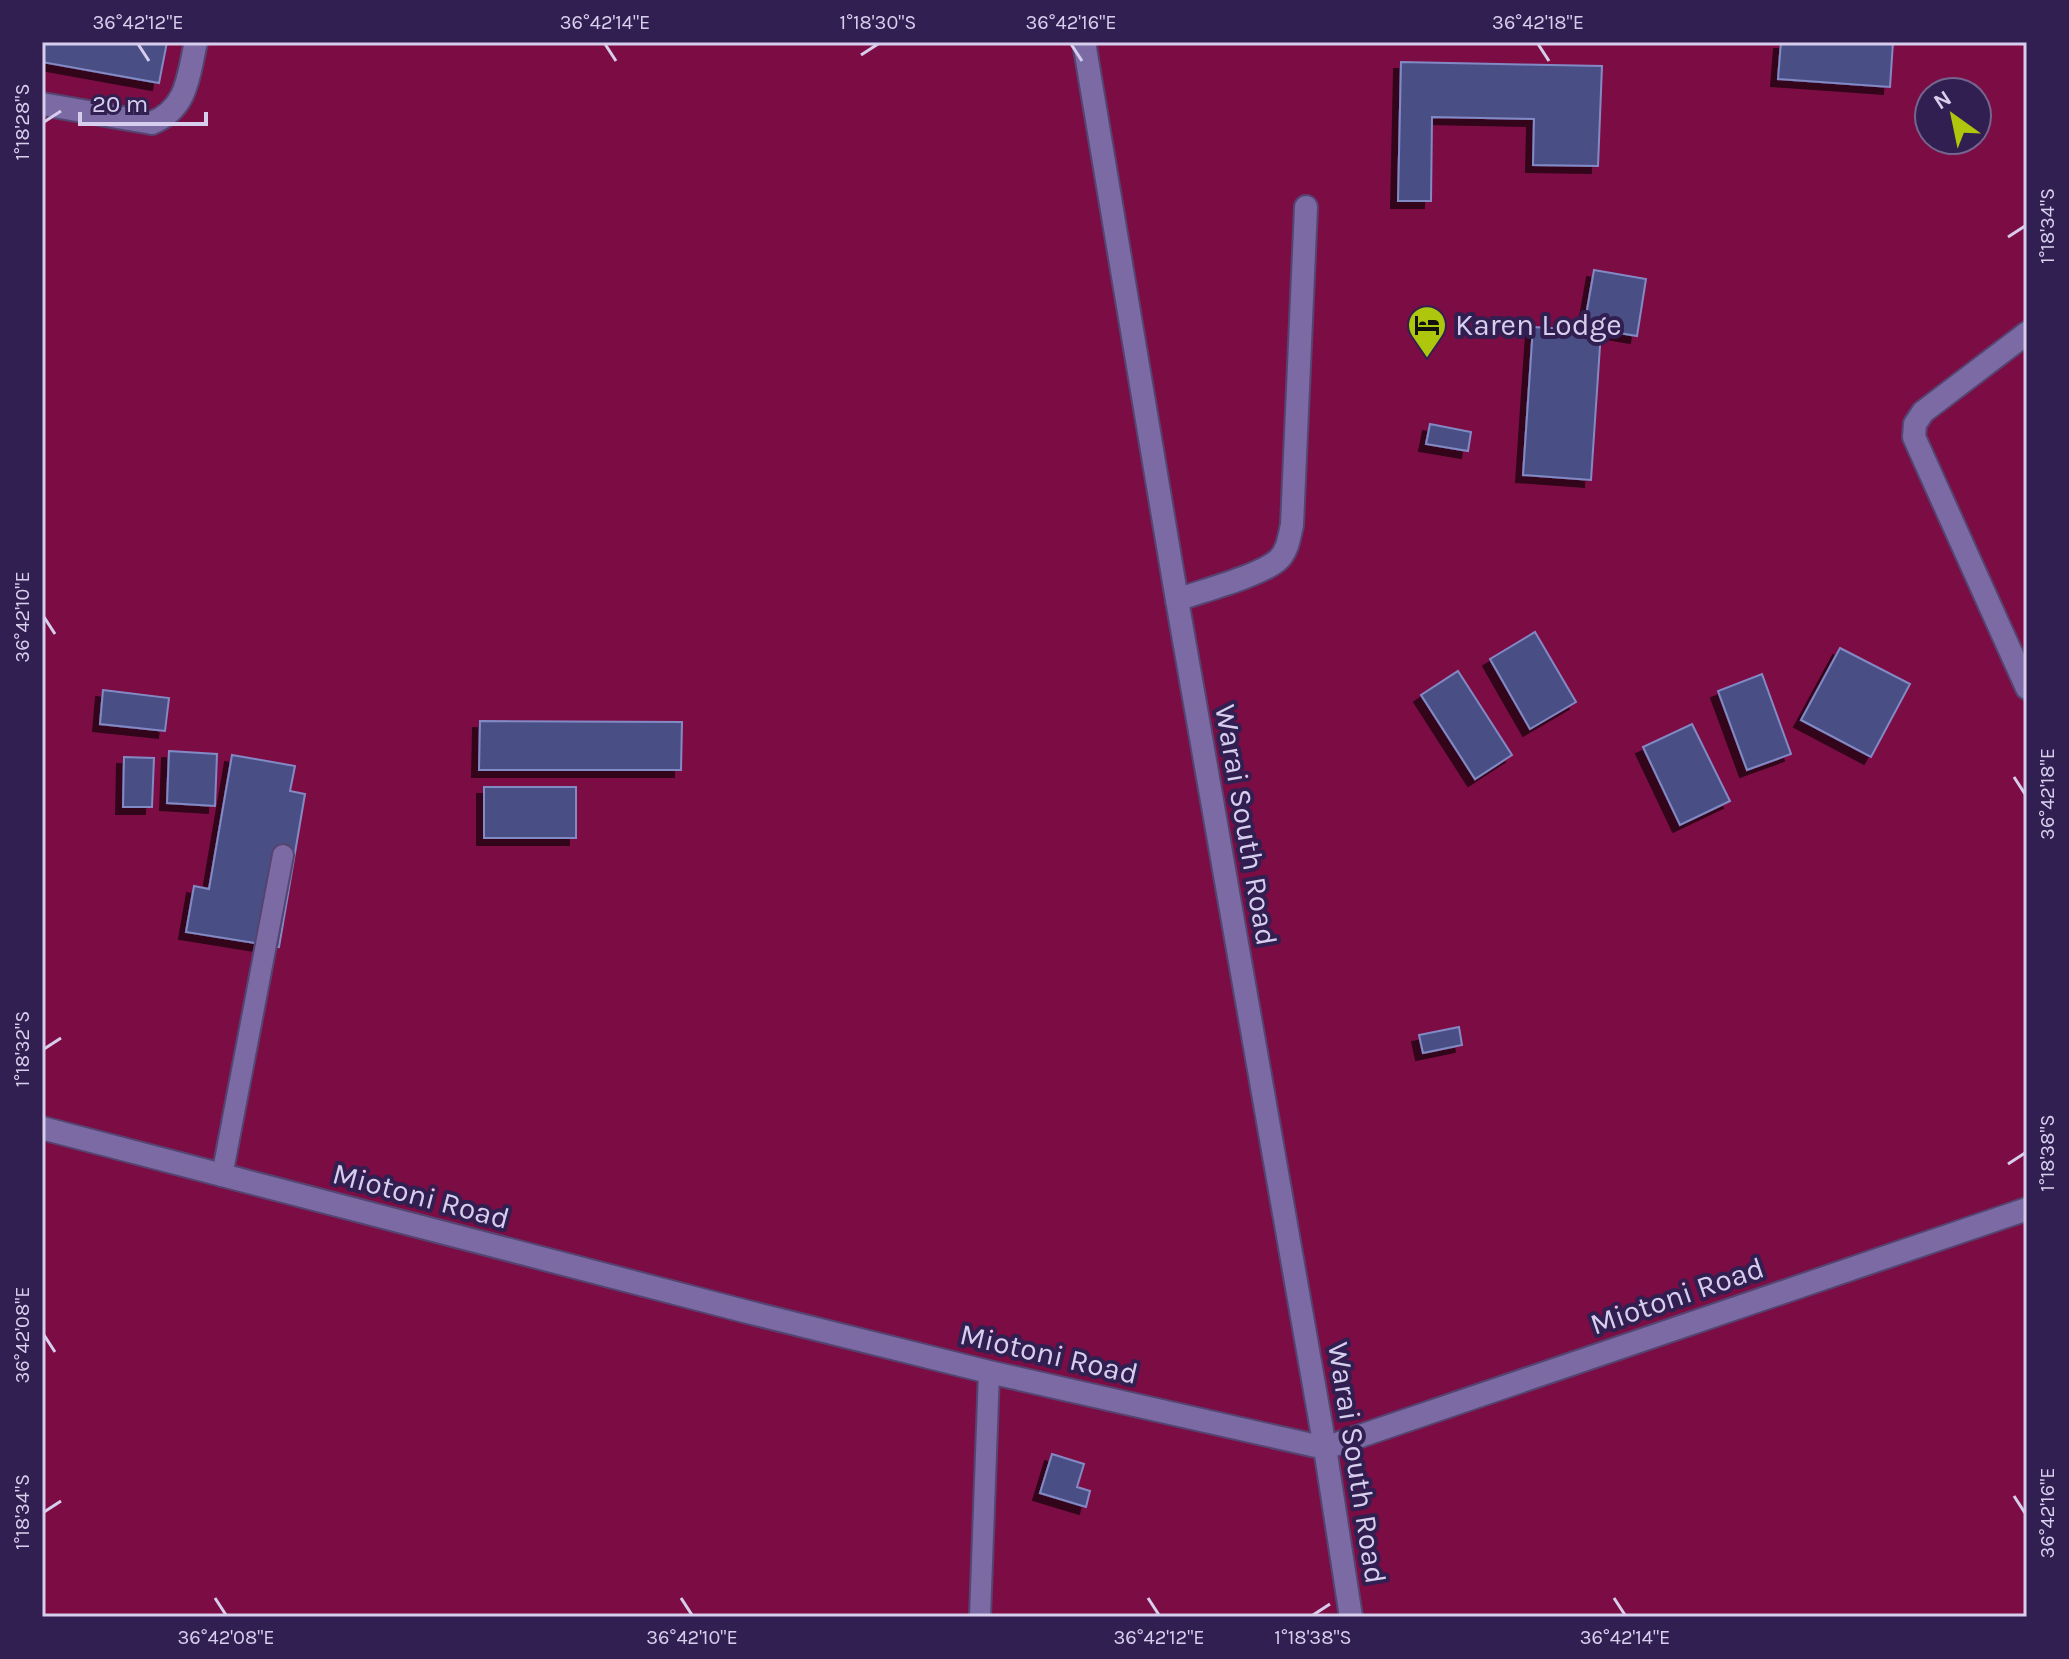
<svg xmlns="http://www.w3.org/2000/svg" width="2069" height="1659" font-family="Karla,sans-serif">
	<defs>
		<filter id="shadow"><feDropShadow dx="-7" dy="7" stdDeviation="0" flood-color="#0009"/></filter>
	</defs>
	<rect width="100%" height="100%" fill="#3c295c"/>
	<!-- green -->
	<path fill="#7c0d44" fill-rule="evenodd" d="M42,42H2027V1617H42ZM1929,92H1977V140H1929Z"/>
	<!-- building -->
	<g fill="#4a4f85" stroke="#828ac5" stroke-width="2" filter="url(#shadow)">
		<path d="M42,42H167L159,83L42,62Z"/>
		<path d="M1781,42H1893L1890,87L1778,79Z"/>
		<path d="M1401,62L1602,66L1598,166L1533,165L1534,119L1432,117L1431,201H1398Z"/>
		<path d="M1594,270L1646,279L1637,336L1584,327Z"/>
		<path d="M1533,327L1601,331L1591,480L1523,475Z"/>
		<path d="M1430,424L1471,432L1468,451L1426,444Z"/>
		<path d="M1535,632L1576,702L1530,729L1490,659Z"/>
		<path d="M1840,648L1910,684L1871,757L1801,720Z"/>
		<path d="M1458,671L1512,755L1475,779L1421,695Z"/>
		<path d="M1762,674L1791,754L1747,770L1718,691Z"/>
		<path d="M103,690L169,698L165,731L100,724Z"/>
		<path d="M480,721L682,722L681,770H479Z"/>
		<path d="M1692,724L1730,801L1680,825L1643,747Z"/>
		<path d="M169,751L217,754L215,806L167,803Z"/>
		<path d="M232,755L295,766L290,791L305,794L279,947L186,932L194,886L209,889Z"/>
		<path d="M124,757L154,758L152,807H123Z"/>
		<rect x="484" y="787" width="92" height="51"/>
		<path d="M1459,1027L1462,1045L1423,1053L1419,1035Z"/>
		<path d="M1052,1454L1084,1464L1077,1487L1090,1491L1086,1507L1040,1493Z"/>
	</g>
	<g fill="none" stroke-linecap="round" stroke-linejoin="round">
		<!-- service casing -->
		<g stroke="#554471" stroke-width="24">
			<g id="service">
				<path d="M222,1176L283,855"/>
				<path d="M980,1617L989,1372"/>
			</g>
		</g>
		<!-- minor casing -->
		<g stroke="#554471" stroke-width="26">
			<g id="minor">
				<path d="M1084,42L1177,600L1325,1448L1351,1617"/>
				<path d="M42,104L152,123C188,108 188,76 196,42"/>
				<path d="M2027,333L1923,412L1915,424L1914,437L2027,688"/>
				<path d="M1177,600C1201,591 1260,576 1278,560C1288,551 1289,537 1292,525L1306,207"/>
				<path d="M42,1128L744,1311L989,1372L1325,1448L2027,1209"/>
			</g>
		</g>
		<!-- service -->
		<use href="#service" stroke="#7c6aa4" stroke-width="20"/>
		<!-- minor -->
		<use href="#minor" stroke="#7c6aa4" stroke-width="22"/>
	</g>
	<!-- ticks -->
	<path fill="none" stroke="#d7ceee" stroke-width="3" d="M138,44L149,61M605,44L616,61M1071,44L1082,61M1538,44L1549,61M861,55L878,44M44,122L61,111M2008,237L2025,226M44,617L55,634M2014,777L2025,794M44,1049L61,1038M2008,1164L2025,1153M44,1335L55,1352M2014,1496L2025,1513M44,1512L61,1501M215,1598L226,1615M681,1598L692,1615M1148,1598L1159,1615M1614,1598L1625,1615M1313,1615L1330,1604"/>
	<!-- icons -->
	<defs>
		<g id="hotel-pin" transform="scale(2)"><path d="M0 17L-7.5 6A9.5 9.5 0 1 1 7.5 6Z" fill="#aec60c" stroke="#321f51"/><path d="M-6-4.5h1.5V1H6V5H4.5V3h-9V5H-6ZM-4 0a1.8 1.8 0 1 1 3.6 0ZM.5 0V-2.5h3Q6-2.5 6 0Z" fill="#111"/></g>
	</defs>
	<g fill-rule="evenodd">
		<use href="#hotel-pin" x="1427" y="325"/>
	</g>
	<g text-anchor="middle" stroke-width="8" stroke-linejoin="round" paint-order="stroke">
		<!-- poi labels -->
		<g font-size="30" fill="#d7ceee" stroke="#321f51" text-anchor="start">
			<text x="1455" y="335">Karen Lodge</text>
		</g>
		<!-- street labels -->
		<g font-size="30" fill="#d7ceee" stroke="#321f51">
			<text transform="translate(1246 825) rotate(80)" y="10">Warai South Road</text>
			<text transform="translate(421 1196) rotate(15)" y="10">Miotoni Road</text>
			<text transform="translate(1677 1296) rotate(-19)" y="10">Miotoni Road</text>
			<text transform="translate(1049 1354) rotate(13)" y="10">Miotoni Road</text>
			<text transform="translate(1357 1463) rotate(81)" y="10">Warai South Road</text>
		</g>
	</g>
	<!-- border -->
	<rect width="2069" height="1659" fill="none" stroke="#321f51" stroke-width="88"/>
	<!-- north arrow -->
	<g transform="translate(1953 116) rotate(327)"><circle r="38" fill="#321f51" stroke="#746590" stroke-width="2"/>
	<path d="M0-6L14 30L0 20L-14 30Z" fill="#aec60c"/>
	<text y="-12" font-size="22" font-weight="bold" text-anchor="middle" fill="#d7ceee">N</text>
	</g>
	<!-- scale -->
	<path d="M80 112v12h126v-12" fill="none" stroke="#d7ceee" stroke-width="4"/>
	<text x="92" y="112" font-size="24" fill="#d7ceee" stroke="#321f51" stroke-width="6" paint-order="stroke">20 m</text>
	<rect x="44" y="44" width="1981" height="1571" fill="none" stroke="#d7ceee" stroke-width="3"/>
	<g font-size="20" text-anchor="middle" fill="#d7ceee">
		<text x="138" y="29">36°42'12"E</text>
		<text x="605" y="29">36°42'14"E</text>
		<text x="878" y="29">1°18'30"S</text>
		<text x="1071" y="29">36°42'16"E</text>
		<text x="1538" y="29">36°42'18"E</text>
		<text transform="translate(22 122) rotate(-90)" y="7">1°18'28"S</text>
		<text transform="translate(2047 226) rotate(-90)" y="7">1°18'34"S</text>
		<text transform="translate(22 617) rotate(-90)" y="7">36°42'10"E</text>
		<text transform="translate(2047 794) rotate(-90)" y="7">36°42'18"E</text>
		<text transform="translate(22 1049) rotate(-90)" y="7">1°18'32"S</text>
		<text transform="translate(2047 1153) rotate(-90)" y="7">1°18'38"S</text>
		<text transform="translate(22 1335) rotate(-90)" y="7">36°42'08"E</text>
		<text transform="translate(22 1512) rotate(-90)" y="7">1°18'34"S</text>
		<text transform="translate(2047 1513) rotate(-90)" y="7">36°42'16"E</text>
		<text x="226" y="1644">36°42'08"E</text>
		<text x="692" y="1644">36°42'10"E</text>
		<text x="1159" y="1644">36°42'12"E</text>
		<text x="1313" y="1644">1°18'38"S</text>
		<text x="1625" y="1644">36°42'14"E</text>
	</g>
</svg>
